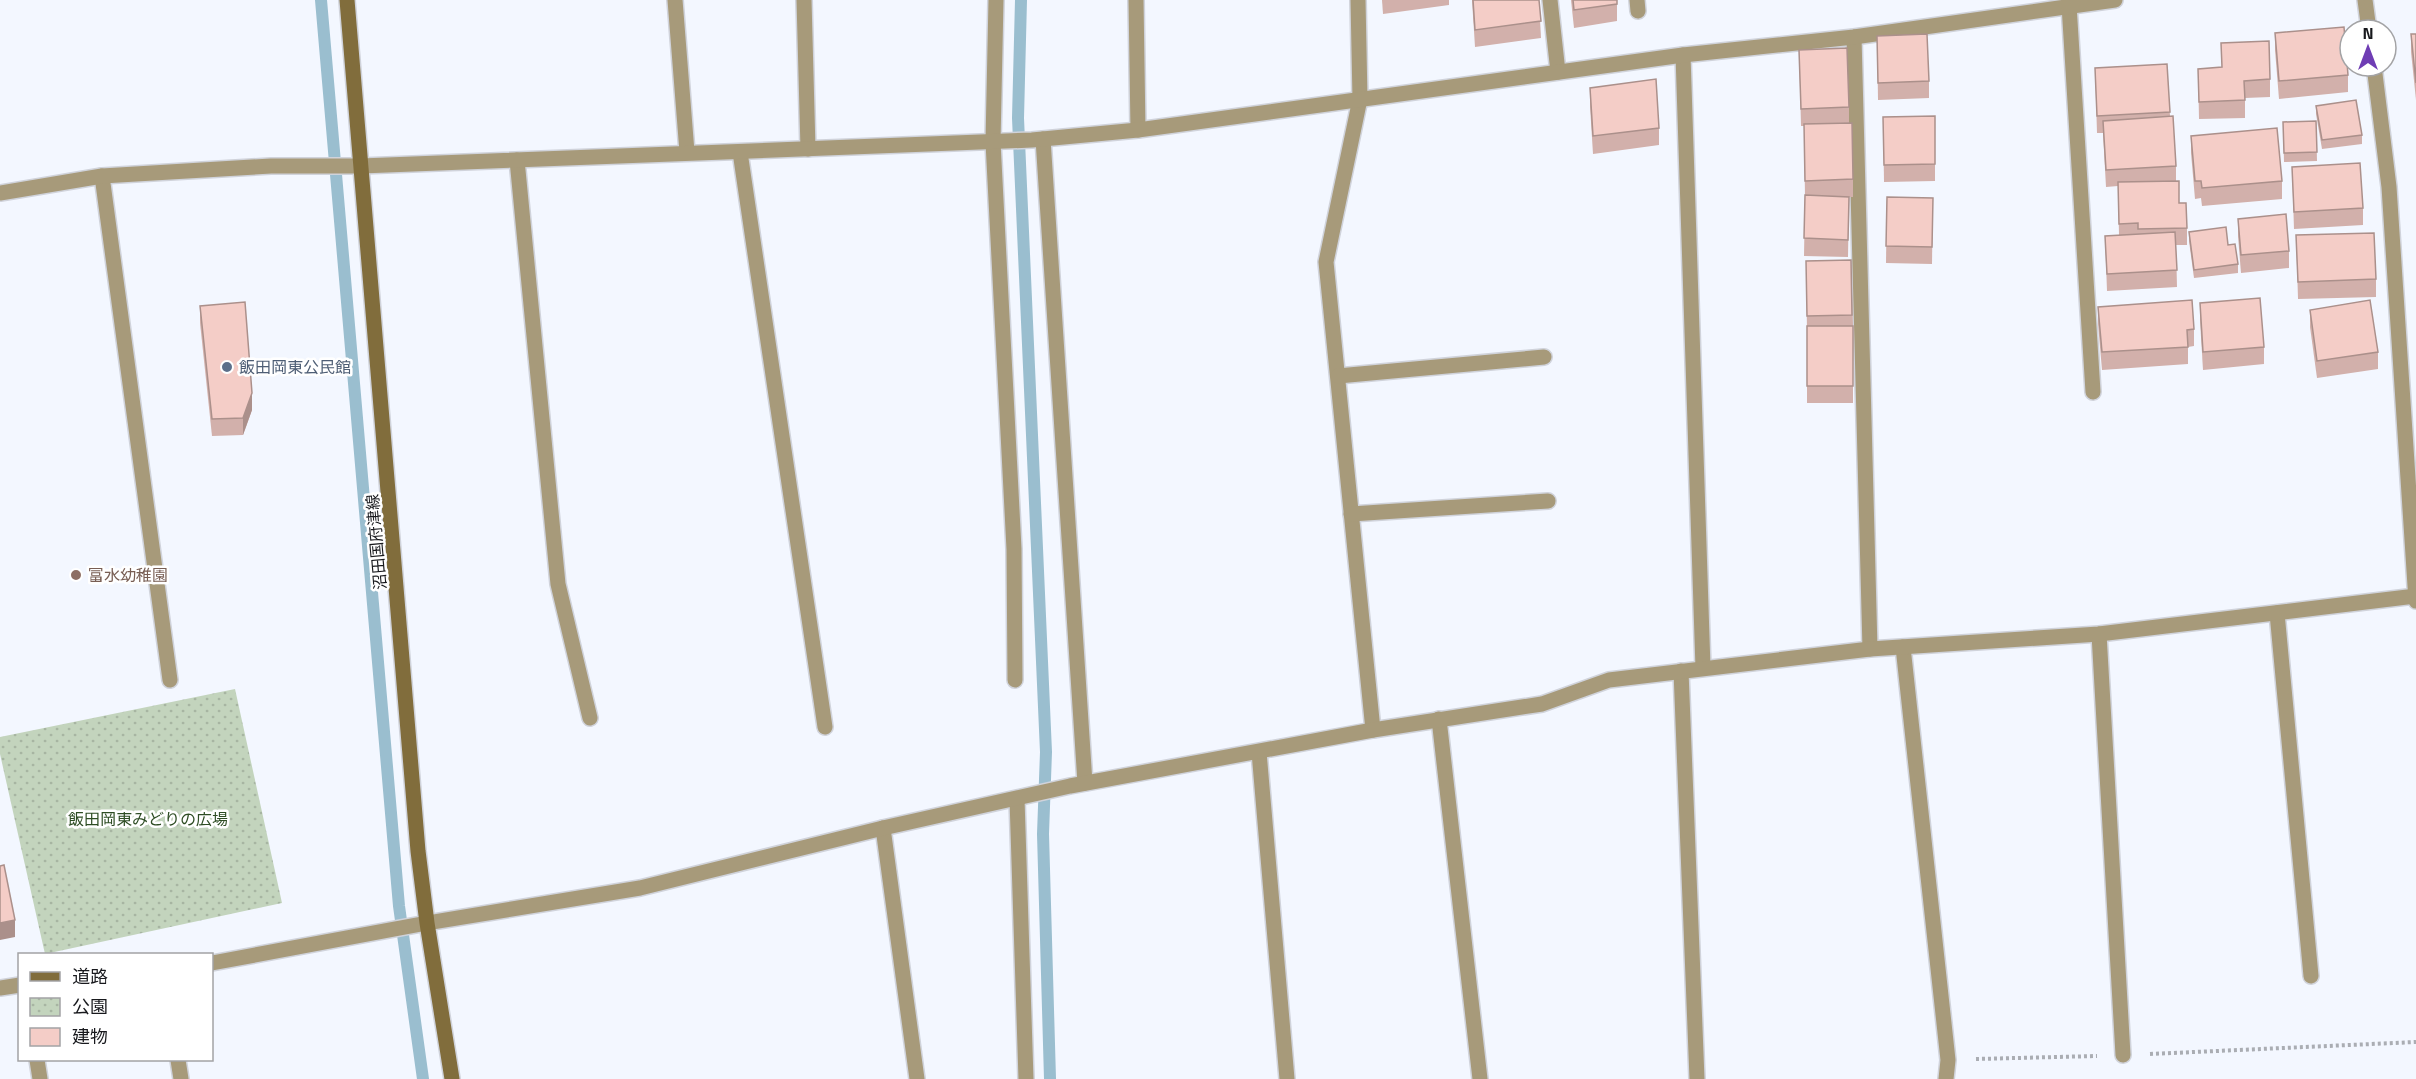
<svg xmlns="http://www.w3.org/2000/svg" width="2416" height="1079" font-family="'Titillium Web','Noto Sans JP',sans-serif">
	<defs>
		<pattern id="park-dots" width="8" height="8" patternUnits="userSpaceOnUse" patternTransform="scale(1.5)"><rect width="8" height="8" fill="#c3d4bd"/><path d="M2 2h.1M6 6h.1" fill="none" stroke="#a7b5a2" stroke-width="1.8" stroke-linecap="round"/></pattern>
	</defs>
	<rect width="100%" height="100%" fill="#f3f7ff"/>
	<!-- park -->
	<path fill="url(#park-dots)" d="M235,689L282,903L45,954L0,754V737Z"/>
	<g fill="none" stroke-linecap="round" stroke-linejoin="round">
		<!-- stream -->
		<g stroke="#9abecf" stroke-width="12">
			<path d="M321,0L399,906L423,1079"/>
			<path d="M1021,0L1018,118L1046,752L1043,834L1050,1079"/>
		</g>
		<!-- lane casing -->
		<g stroke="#d0d3db" stroke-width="18">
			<g id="lane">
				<path d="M675,0L687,152"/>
				<path d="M804,0L808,149"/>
				<path d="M996,0L993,142L1014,549L1015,680"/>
				<path d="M1136,0L1138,130"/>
				<path d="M1358,0L1360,99L1326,262L1373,730"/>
				<path d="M1550,0L1558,72"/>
				<path d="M740,152L825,727"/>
				<path d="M517,160L558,584L590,718"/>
				<path d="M102,176L170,680"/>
				<path d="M1903,647L1948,1060L1946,1079"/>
				<path d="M1017,799L1026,1079"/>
				<path d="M883,828L917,1079"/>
				<path d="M178,1060L181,1079"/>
			</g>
		</g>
		<!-- street casing -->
		<g stroke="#d0d3db" stroke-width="18">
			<g id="street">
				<path d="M1637,0L1638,11"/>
				<path d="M2365,0L2369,30"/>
				<path d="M2069,5L2093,392"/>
				<path d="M1854,37L1870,649"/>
				<path d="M1683,55L1703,668"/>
				<path d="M2374,66L2389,187L2416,601"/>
				<path d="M1043,139L1085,783"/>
				<path d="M0,193L102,176L271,166H361L1032,140L1138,130L1683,55L1854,37L2115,0"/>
				<path d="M1338,376L1544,357"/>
				<path d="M1351,514L1548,501"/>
				<path d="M2277,613L2311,976"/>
				<path d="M2099,634L2123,1055"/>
				<path d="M1681,671L1697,1079"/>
				<path d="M1439,719L1480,1079"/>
				<path d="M1259,752L1287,1079"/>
				<path d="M212,963L427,923L640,888L883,828L1070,786L1373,730L1542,704L1609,680L1870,649L2099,634L2416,596"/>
				<path d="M0,988L20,985"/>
				<path d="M37,1060L40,1079"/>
			</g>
		</g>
		<!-- secondary casing -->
		<g stroke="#d0d3db" stroke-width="18">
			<path id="secondary" d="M347,0L418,851L427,923L452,1079"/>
		</g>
		<!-- path -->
		<g stroke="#aaadb3" stroke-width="4" stroke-dasharray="3 3" stroke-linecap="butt">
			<path d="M2150,1054L2416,1042"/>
			<path d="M1976,1059L2097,1056"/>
		</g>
		<!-- lane -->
		<use href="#lane" stroke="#a79a7a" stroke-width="15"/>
		<!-- street -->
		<use href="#street" stroke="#a79a7a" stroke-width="15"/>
		<!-- secondary -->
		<use href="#secondary" stroke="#816d3c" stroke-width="15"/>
	</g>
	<!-- wall -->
	<g fill="#d2b0ab">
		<path d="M1382,0H1449V5L1383,14Z"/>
		<path d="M1472,0H1539L1541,38L1475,47Z"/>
		<path d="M1571,0H1617V21L1574,28Z"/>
		<path d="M2275,33L2348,75V92L2279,99L2275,50Z"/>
		<path d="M2411,34H2416V100L2411,52Z"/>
		<path d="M1877,36L1929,81V98L1878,100Z"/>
		<path d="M2221,43L2270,79V97L2245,98V118L2199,119L2198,69L2222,67Z"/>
		<path d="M1799,50L1849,107V123L1853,179V197H1849L1848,257L1804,256L1805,198L1804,126H1801Z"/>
		<path d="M2167,64L2170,116L2176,166V181L2179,203L2187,228V245H2176L2177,287L2107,291L2105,236L2119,235L2118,186L2106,187L2103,133H2097L2095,68Z"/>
		<path d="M1590,88L1659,128V145L1593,154L1590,106Z"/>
		<path d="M2316,106L2362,135V144L2322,149L2316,114Z"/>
		<path d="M1935,116V181L1884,182L1883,117Z"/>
		<path d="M2316,121L2317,161L2284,162L2283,122Z"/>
		<path d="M2191,136L2282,181V199L2202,206L2201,198L2195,199L2191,153Z"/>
		<path d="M2292,167L2363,208V225L2294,229Z"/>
		<path d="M1887,197L1933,198L1932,264L1886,263Z"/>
		<path d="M2238,219L2289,251V268L2241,273L2238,236Z"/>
		<path d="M2189,232L2228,245L2238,264V273L2194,278L2189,241Z"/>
		<path d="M2296,235L2376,279V297L2298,299Z"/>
		<path d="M1851,260L1853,326V403H1807V333L1806,261Z"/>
		<path d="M2200,303L2264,347V364L2203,370L2200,320Z"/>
		<path d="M200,306L252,410L243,435L212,436L200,323Z"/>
		<path d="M2098,307L2194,329V346L2188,347V364L2102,370L2098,324Z"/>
		<path d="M2310,310L2378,352V369L2317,378L2310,327Z"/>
	</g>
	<!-- shaded-wall -->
	<g fill="#ab908b">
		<path d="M252,393V410L243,435V418Z"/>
		<path d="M15,920V937L0,940V923Z"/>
	</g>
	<!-- building -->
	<g fill="#f4cdc7" stroke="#ab908b" stroke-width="1.5">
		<path d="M1473,0H1539L1541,21L1475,30Z"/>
		<path d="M1573,0H1617V4L1574,10Z"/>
		<path d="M2344,27L2348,75L2279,81L2275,33Z"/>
		<path d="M1927,34L1929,81L1878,83L1877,36Z"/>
		<path d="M2411,34H2416V83Z"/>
		<path d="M2269,41L2270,79L2244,81L2245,100L2199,102L2198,69L2222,67L2221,43Z"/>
		<path d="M1847,48L1849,107L1801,109L1799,50Z"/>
		<path d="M2167,64L2170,112L2097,116L2095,68Z"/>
		<path d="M1656,79L1659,128L1593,136L1590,88Z"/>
		<path d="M2356,100L2362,135L2322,140L2316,106Z"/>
		<path d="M1935,116V164L1884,165L1883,117Z"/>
		<path d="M2173,116L2176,166L2106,170L2103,121Z"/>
		<path d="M2316,121L2317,152L2284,153L2283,122Z"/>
		<path d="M1852,123L1853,179L1805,181L1804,124Z"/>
		<path d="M2277,128L2282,181L2202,188L2201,181H2195L2191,136Z"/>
		<path d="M2360,163L2363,208L2294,212L2292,167Z"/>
		<path d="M2179,181V203H2186L2187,228L2138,229V223L2119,224L2118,182Z"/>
		<path d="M1805,195L1849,197L1848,240L1804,238Z"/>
		<path d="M1887,197L1933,198L1932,247L1886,246Z"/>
		<path d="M2286,214L2289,251L2241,255L2238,219Z"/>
		<path d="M2226,227L2228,245L2235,244L2238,264L2194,270L2189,232Z"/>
		<path d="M2175,232L2177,270L2107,274L2105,236Z"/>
		<path d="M2374,233L2376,279L2298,282L2296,235Z"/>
		<path d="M1851,260L1852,315L1807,316L1806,261Z"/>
		<path d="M2260,298L2264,347L2203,352L2200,303Z"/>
		<path d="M2192,300L2194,329L2187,330L2188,347L2102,352L2098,307Z"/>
		<path d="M2370,300L2378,352L2317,361L2310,310Z"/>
		<path d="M245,302L252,393L243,418L212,419L200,306Z"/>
		<rect x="1807" y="326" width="46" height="60"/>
		<path d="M4,865L15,920L0,923V866Z"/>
	</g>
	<!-- markers -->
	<circle fill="#5c6f8a" stroke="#fff" stroke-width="2" cx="227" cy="367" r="6"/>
	<circle fill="#8d6e63" stroke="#fff" stroke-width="2" cx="76" cy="575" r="6"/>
	<g text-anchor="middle" stroke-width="5" stroke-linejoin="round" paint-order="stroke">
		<!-- service labels -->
		<g font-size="16" fill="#4e5e75" stroke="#fff" text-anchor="start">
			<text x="239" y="373">飯田岡東公民館</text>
		</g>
		<!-- street labels -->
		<g font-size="16" fill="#18191d" stroke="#fff">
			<text transform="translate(376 542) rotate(-95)" y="6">沼田国府津線</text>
		</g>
		<!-- education labels -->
		<g font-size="16" fill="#785e54" stroke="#fff" text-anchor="start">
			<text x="88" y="581">富水幼稚園</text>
		</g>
		<!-- park labels -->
		<g font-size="16" fill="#2e4d24" stroke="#fff">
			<text x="148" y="825">飯田岡東みどりの広場</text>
		</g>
	</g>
	<!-- legend -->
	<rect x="18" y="953" width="195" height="108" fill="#ffffff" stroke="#a3a3a5" stroke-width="1.5"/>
	<rect x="30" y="972" width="30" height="9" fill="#816d3c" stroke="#a3a3a5" stroke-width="1.5"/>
	<text x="72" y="983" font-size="18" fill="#18191d">道路</text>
	<rect x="30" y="998" width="30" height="18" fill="url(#park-dots)" stroke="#a3a3a5" stroke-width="1.5"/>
	<text x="72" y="1013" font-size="18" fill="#18191d">公園</text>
	<rect x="30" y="1028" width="30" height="18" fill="#f4cdc7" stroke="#a3a3a5" stroke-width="1.5"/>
	<text x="72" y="1043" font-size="18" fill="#18191d">建物</text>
	<!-- north arrow -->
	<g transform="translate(2368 48)"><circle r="28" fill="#ffffff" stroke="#a3a3a5" stroke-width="1.5"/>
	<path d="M0-4.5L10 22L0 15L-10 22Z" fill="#6f3db4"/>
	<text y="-9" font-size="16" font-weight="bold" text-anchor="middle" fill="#18191d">N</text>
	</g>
</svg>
